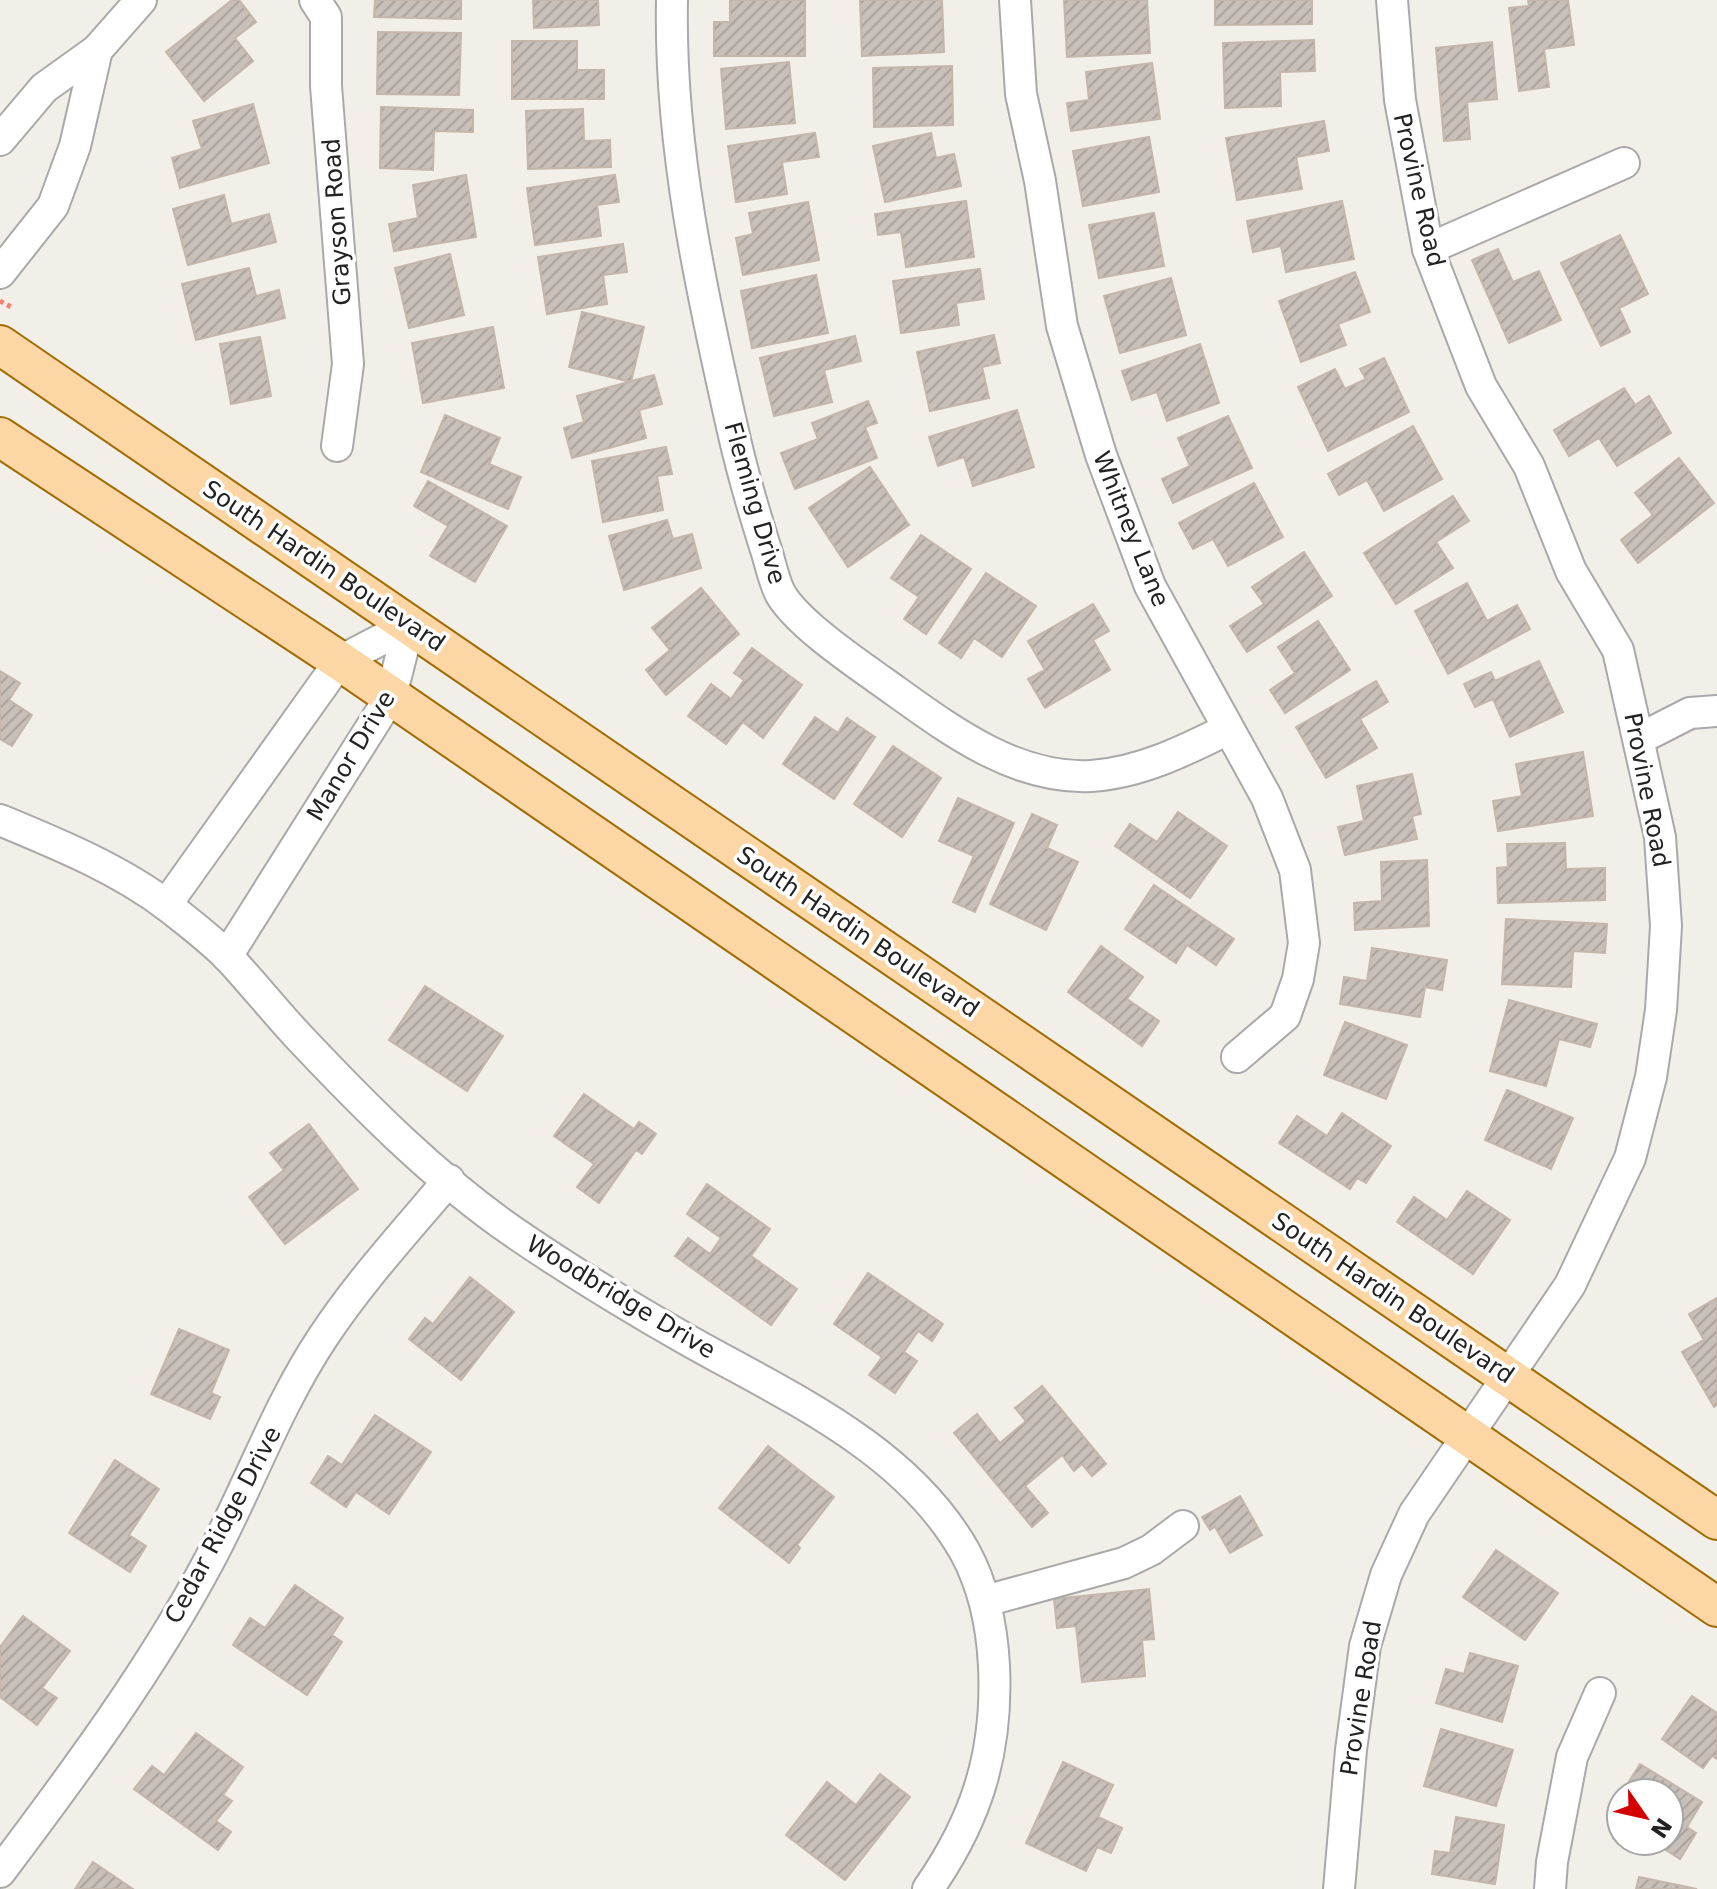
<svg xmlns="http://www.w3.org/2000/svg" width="1717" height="1889" font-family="'DejaVu Sans',sans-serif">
	<defs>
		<pattern id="building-hatch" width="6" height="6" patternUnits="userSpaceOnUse" patternTransform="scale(2)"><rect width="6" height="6" fill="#c7bfb8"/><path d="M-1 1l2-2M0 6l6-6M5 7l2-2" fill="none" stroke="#aba49e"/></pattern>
	</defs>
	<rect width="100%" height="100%" fill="#f2efe9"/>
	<!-- building -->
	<g fill="url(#building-hatch)" stroke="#c4b6ab" stroke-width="2">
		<path d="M232,0H239L256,22L235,38L253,61L204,101L166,52Z"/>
		<path d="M375,0H461V19L374,17Z"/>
		<path d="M533,0H598L599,25L534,28Z"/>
		<path d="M730,0H805V56H714V22H730Z"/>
		<path d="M860,0H942L944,52L862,56Z"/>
		<path d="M1064,0H1147L1150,53L1067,57Z"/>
		<path d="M1215,0H1312V24L1215,25Z"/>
		<path d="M1528,0H1568L1574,45L1544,49L1549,87L1519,91L1509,8L1529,6Z"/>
		<path d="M378,32L461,33L459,95L377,94Z"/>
		<path d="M1314,40L1315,71L1280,72L1281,106L1225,108L1223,43Z"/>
		<path d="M512,41H577V70H604V99H512Z"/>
		<path d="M1492,42L1497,99L1467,102L1470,139L1444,141L1436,48Z"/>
		<path d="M789,62L795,123L726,129L721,69Z"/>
		<path d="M1152,63L1160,119L1071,131L1067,103L1089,100L1086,72Z"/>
		<path d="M952,66L953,125L874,127L873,68Z"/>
		<path d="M253,104L269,163L180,188L172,158L202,149L193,121Z"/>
		<path d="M381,107L473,110V132L434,131L433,170L380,168Z"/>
		<path d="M583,109L584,141L610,140L611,167L528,169L526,111Z"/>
		<path d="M1324,121L1329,151L1296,157L1302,189L1237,200L1226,138Z"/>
		<path d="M815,133L819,157L782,162L787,194L736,202L728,146Z"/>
		<path d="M931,133L936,158L954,154L961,186L885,202L873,146Z"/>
		<path d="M1149,137L1159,192L1083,206L1073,151Z"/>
		<path d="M466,175L476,237L394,251L389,224L418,218L413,185Z"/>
		<path d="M615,175L619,202L597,205L601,236L535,245L527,188Z"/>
		<path d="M224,195L231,224L269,214L276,242L188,265L173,209Z"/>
		<path d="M966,201L974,257L906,267L901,232L878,235L875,214Z"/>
		<path d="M1342,201L1354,259L1286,272L1281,246L1253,252L1247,221Z"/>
		<path d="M808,202L819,260L743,275L736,238L753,234L749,213Z"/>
		<path d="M1154,213L1164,266L1099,278L1089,225Z"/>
		<path d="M1620,235L1648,294L1619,308L1630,332L1601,346L1561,263Z"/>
		<path d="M623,244L627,272L603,275L607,304L547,314L538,257Z"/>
		<path d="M1498,249L1513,282L1539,271L1561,320L1509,343L1472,260Z"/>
		<path d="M450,254L464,315L409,328L395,268Z"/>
		<path d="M249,268L256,296L279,290L285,318L196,340L182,284Z"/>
		<path d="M980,269L984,299L956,303L959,325L901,333L893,281Z"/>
		<path d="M1355,272L1370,312L1338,324L1346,345L1301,362L1279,301Z"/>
		<path d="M816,275L828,333L752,348L741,291Z"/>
		<path d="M1171,278L1186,335L1120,353L1104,296Z"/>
		<path d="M582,312L644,327L631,382L569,367Z"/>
		<path d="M493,327L504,388L423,403L412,343Z"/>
		<path d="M994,335L1000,363L982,367L989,398L930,411L917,352Z"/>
		<path d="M855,336L861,361L824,370L832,402L774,416L760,358Z"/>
		<path d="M260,337L271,396L231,404L220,344Z"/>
		<path d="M1200,344L1219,403L1167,421L1157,392L1132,400L1122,371Z"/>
		<path d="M1384,358L1409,412L1328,451L1298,387L1335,369L1345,389L1366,379L1360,369Z"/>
		<path d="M654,375L662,404L639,410L646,438L572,458L564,428L584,422L577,396Z"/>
		<path d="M1624,388L1635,405L1649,396L1671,433L1617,466L1599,438L1569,456L1554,430Z"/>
		<path d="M868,401L877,423L865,427L877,458L795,489L781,453L818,439L812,423Z"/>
		<path d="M1017,410L1034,467L973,486L964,457L938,466L929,437Z"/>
		<path d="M445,415L500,438L489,464L521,477L508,509L421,472Z"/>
		<path d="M1228,416L1252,468L1173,503L1162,479L1190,466L1178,438Z"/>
		<path d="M1413,426L1442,479L1384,511L1367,480L1339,495L1328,474Z"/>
		<path d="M666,447L672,474L657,476L663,510L603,522L592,461Z"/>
		<path d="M1679,458L1714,503L1638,563L1621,540L1653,515L1635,493Z"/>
		<path d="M870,467L909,525L848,567L809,508Z"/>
		<path d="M428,481L507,526L475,582L430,556L448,526L414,506Z"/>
		<path d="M1254,483L1283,537L1228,566L1213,539L1193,549L1179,523Z"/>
		<path d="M1453,496L1469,521L1436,542L1453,568L1396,604L1364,553Z"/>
		<path d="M667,520L673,539L692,534L701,568L624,590L609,536Z"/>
		<path d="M921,535L971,569L926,634L904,619L919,597L891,578Z"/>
		<path d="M1304,552L1332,596L1247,652L1230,626L1264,604L1252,587Z"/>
		<path d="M986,573L1036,606L1002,657L974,638L961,658L939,643Z"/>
		<path d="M1467,583L1487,621L1517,605L1530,629L1448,674L1415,611Z"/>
		<path d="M701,588L739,634L666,695L646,670L670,650L652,628Z"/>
		<path d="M1093,604L1109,631L1093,640L1110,670L1045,708L1028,679L1045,670L1028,641Z"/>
		<path d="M1318,621L1350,670L1285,713L1270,690L1295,673L1278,647Z"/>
		<path d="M752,648L802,685L763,738L743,722L726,744L688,716L711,684L731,699L744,680L734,673Z"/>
		<path d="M1539,661L1563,712L1510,737L1493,699L1475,707L1464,684L1491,672L1495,681Z"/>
		<path d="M0,671L20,683L9,700L32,715L12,746L0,739Z"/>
		<path d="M1376,681L1388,702L1360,719L1377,748L1326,778L1296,727Z"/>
		<path d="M815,717L838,733L847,718L875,737L834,799L783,764Z"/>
		<path d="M893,746L941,778L902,837L854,804Z"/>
		<path d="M1583,752L1593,816L1498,831L1493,801L1522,796L1516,764Z"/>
		<path d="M1412,774L1421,814L1412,816L1417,839L1345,855L1338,827L1364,821L1357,786Z"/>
		<path d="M958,798L1014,823L975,912L953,902L974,856L939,841Z"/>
		<path d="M1178,812L1227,846L1190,898L1115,846L1130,824L1157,842Z"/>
		<path d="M1032,814L1057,825L1047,848L1078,862L1046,930L990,904Z"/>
		<path d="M1565,843L1566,869L1605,868V900L1498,903L1497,868L1508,867L1507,844Z"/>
		<path d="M1427,860L1429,926L1355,930L1354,903L1382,901L1381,862Z"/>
		<path d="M1154,885L1234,939L1216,965L1187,945L1176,963L1125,929Z"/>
		<path d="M1506,919L1607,924L1605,953L1573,951L1571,987L1502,984Z"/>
		<path d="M1101,946L1143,977L1127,999L1159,1021L1142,1046L1068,992Z"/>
		<path d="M1372,948L1447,960L1442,990L1425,987L1420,1017L1340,1004L1344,977L1367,981Z"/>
		<path d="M425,986L503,1036L467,1091L389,1040Z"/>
		<path d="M1509,1000L1597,1024L1590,1047L1559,1039L1546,1086L1490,1071Z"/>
		<path d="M1345,1022L1407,1045L1386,1099L1324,1075Z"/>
		<path d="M1507,1090L1573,1118L1551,1169L1485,1140Z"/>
		<path d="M584,1094L634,1129L639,1122L656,1134L642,1154L636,1150L599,1203L577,1187L594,1164L554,1136Z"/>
		<path d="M1342,1113L1391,1146L1366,1183L1357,1178L1350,1189L1279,1143L1297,1116L1327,1136Z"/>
		<path d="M309,1124L358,1189L285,1244L249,1197L284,1170L270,1153Z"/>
		<path d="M707,1184L770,1229L751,1256L797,1289L771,1325L675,1256L688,1238L710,1254L721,1238L687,1214Z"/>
		<path d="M1467,1191L1510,1220L1473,1274L1397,1222L1414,1197L1447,1220Z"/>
		<path d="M868,1273L943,1324L932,1341L918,1331L904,1352L917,1361L895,1393L869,1375L882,1357L834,1324Z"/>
		<path d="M470,1277L514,1312L461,1380L409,1339L425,1318L433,1324Z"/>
		<path d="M1717,1298V1405L1714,1407L1682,1352L1704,1340L1689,1314Z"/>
		<path d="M179,1329L229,1350L211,1393L220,1397L210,1419L151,1394Z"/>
		<path d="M1042,1386L1106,1464L1092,1476L1082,1464L1074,1471L1062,1455L1025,1486L1048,1513L1032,1527L954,1433L977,1414L1000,1443L1026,1421L1015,1408Z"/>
		<path d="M375,1415L431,1452L389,1514L356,1492L346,1507L311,1483L328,1456L342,1465Z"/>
		<path d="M768,1446L834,1497L797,1545L800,1548L789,1563L719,1508Z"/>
		<path d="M115,1460L159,1489L129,1535L146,1546L130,1572L69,1533Z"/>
		<path d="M1240,1496L1262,1535L1230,1553L1215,1527L1210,1530L1202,1517Z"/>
		<path d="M1496,1550L1558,1593L1525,1640L1463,1597Z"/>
		<path d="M295,1585L343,1618L332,1635L342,1642L307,1695L233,1645L250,1618L265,1628Z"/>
		<path d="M1149,1589L1154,1639L1142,1640L1145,1676L1082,1682L1076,1626L1057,1628L1054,1599Z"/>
		<path d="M23,1616L70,1651L42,1688L57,1698L37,1725L0,1697V1647Z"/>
		<path d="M1470,1653L1518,1666L1502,1722L1436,1703L1446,1669L1464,1674Z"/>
		<path d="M1692,1696L1717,1713V1759L1712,1756L1703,1768L1662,1739Z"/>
		<path d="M1441,1729L1513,1750L1496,1806L1424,1786Z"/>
		<path d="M196,1733L243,1767L223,1795L232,1801L216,1821L231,1832L218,1850L134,1789L152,1766L164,1775Z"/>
		<path d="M1063,1762L1113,1785L1098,1817L1122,1828L1111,1853L1097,1847L1086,1871L1026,1843Z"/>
		<path d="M1640,1764L1702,1802L1687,1827L1696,1833L1680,1859L1652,1841H1669V1793H1627L1623,1791Z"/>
		<path d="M880,1774L910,1797L845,1880L786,1835L827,1782L856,1805Z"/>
		<path d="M1456,1817L1504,1825L1495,1884L1432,1874L1435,1851L1450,1853Z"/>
		<path d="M93,1862L133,1889H75Z"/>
		<path d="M1639,1877L1697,1889H1636Z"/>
	</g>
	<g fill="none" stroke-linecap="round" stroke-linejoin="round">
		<!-- minor casing -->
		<g stroke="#a9a9a9" stroke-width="34">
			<g id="minor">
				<path d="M315,0L326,17V86L348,364L337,446"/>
				<path d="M672,0C669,145 701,290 733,431C742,472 754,512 767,553C771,566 774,581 780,593C796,622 853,661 880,680C942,724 1011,780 1091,776C1140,773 1186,750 1228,729"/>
				<path d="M1015,0L1021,94L1040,181L1062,326L1101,455L1150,586L1267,798L1295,870L1304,943L1298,979L1285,1016L1237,1057"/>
				<path d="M0,140L44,88L97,50L141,0"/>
				<path d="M1428,249L1624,163"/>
				<path d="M0,273L53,206L75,146L97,50"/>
				<path d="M1639,739L1690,713L1717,711"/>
				<path d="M0,820C58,844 119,869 169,907C189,923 212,940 230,959C253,984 275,1011 298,1036C365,1107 435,1178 515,1233C572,1272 631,1308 691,1342C789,1397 907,1449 965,1552C984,1587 992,1626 994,1666C998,1752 977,1819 928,1889"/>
				<path d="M166,905L340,661L409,625"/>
				<path d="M227,956L391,696L409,625"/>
				<path d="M985,1601L1124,1563L1151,1550L1183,1526"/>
				<path d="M0,1872C76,1771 151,1670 210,1559C249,1486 277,1406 323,1337C360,1281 406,1231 449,1180"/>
				<path d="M1339,1889L1351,1750L1365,1646L1386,1575L1414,1514L1570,1285L1630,1158L1651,1077L1661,1010L1666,926L1660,837L1618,650L1571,571L1529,466L1481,386L1428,249L1400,100L1392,0"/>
				<path d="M1550,1889L1552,1862L1572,1757L1600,1693"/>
			</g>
		</g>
		<!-- major casing -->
		<g stroke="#a06b00" stroke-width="42">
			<g id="major">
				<path d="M0,345L1717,1520"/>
				<path d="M0,437L340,661L1717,1607"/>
			</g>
		</g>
		<!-- path -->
		<path stroke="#fa8072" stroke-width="5" stroke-dasharray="4 4" stroke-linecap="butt" d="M0,301L13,308"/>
		<!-- minor -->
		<use href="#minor" stroke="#fff" stroke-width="30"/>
		<!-- major -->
		<use href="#major" stroke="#fcd6a4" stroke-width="38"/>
	</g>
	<g text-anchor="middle" stroke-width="7" stroke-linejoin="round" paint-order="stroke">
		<!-- street labels -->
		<g font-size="24" fill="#222" stroke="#fff">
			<text transform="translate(1419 190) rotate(77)" y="8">Provine Road</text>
			<text transform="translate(337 222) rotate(-94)" y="8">Grayson Road</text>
			<text transform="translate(755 503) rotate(74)" y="8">Fleming Drive</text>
			<text transform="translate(1131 529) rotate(68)" y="8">Whitney Lane</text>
			<text transform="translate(324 566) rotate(34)" y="8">South Hardin Boulevard</text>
			<text transform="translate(351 756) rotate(-59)" y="8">Manor Drive</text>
			<text transform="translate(1647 790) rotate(79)" y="8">Provine Road</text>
			<text transform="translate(858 932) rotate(34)" y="8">South Hardin Boulevard</text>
			<text transform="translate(621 1297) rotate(31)" y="8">Woodbridge Drive</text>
			<text transform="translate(1393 1298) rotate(34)" y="8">South Hardin Boulevard</text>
			<text transform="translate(223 1525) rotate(-62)" y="8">Cedar Ridge Drive</text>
			<text transform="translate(1361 1698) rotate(-81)" y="8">Provine Road</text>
		</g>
	</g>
	<!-- north arrow -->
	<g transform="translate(1645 1817) rotate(124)"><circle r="38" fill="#ffffff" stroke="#a7a7a7" stroke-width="2"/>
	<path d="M0-6L14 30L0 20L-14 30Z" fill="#d40000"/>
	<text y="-12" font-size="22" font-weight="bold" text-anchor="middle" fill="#222222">N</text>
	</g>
</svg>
